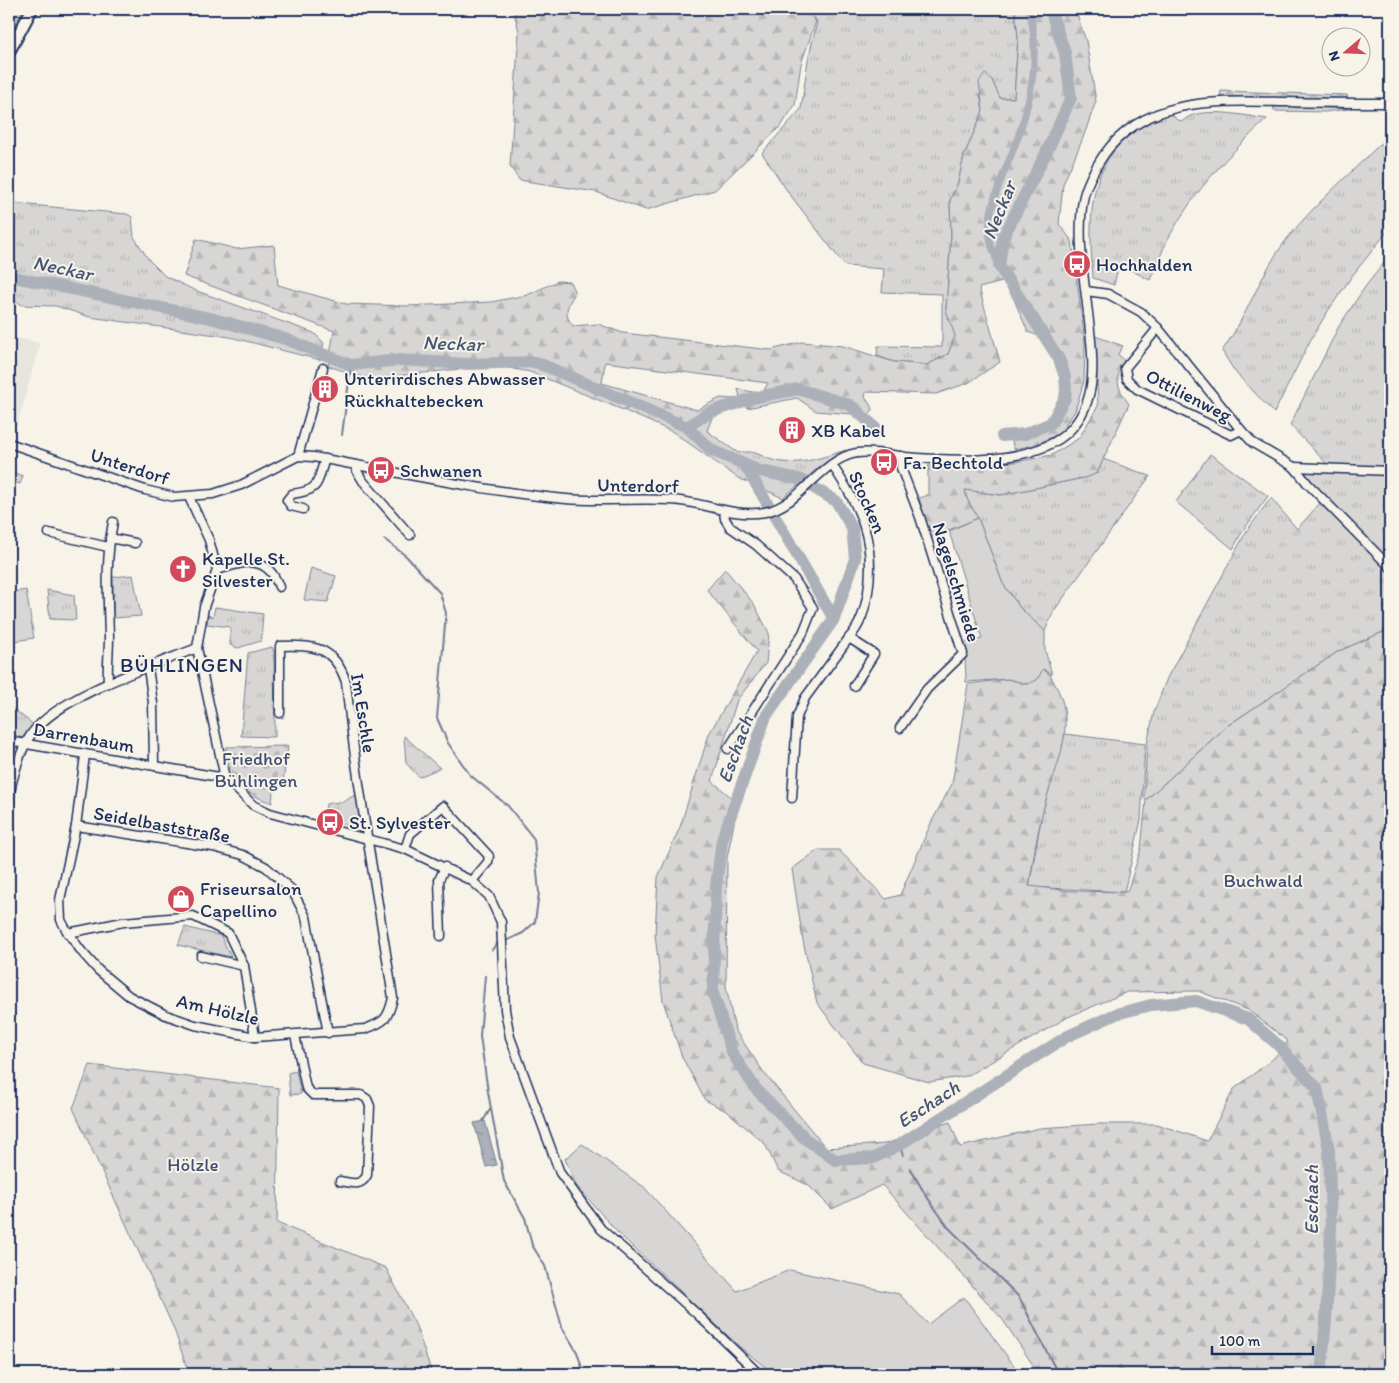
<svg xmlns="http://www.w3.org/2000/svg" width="1399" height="1383" font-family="Itim,sans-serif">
	<defs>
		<pattern id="grass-tufts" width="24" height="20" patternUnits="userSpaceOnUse" patternTransform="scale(1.25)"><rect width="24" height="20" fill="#d7d6d4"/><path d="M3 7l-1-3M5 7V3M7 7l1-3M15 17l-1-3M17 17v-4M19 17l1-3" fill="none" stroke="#b8b8b8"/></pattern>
		<pattern id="forest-firs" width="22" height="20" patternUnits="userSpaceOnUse" patternTransform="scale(1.25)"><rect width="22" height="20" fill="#d7d6d4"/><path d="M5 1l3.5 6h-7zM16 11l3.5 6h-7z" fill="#b8b8b8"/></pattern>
		<pattern id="cemetery-stones" width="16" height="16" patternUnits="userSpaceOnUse" patternTransform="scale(1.25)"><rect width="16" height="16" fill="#d7d6d4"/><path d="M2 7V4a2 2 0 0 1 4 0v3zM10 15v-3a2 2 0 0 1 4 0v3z" fill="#b8b8b8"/></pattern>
		<pattern id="water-ripples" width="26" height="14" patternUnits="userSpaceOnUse" patternTransform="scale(1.25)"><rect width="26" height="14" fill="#acb0b9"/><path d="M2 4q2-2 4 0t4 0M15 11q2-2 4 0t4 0" fill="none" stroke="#8b909a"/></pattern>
	</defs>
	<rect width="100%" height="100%" fill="#f7f3e8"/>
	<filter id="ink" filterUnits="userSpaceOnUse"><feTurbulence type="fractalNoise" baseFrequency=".02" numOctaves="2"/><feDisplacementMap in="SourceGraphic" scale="10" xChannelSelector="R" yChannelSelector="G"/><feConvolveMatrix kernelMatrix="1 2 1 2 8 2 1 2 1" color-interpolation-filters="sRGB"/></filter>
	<g filter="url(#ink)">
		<!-- built -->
		<path fill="#e6e5de" d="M9,336L40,343L14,436L9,434Z"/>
		<!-- grass -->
		<g fill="url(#grass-tufts)" stroke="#798299">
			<path d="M9,9H23L13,29L9,28Z"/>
			<path d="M809,9H1015L1018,37L1014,98H1000L992,80L980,94L983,111L964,156L958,183L950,200L951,235L946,310L956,335L948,354L927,365L894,362L877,356L878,346L942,347V294L882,292L884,269L845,266L788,192L762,153L801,109L808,60L817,22Z"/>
			<path d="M1170,112L1177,120L1183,121C1198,105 1247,116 1267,119C1229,154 1194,191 1169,237C1162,250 1157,266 1150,280L1119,264L1114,285L1093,278C1087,199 1089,146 1170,112Z"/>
			<path d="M1390,134V228L1352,276L1328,311L1311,339L1274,413L1235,372L1222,351C1247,317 1260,274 1286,240C1317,201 1356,169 1390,134Z"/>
			<path d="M9,203L127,214L132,217L134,237L149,260L165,276L194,290L314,333L324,343L320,360L230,337L90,317L56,306L22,305L9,296Z"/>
			<path d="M1390,255V468L1328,465L1290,425L1339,326L1365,287Z"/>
			<path d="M638,404L688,422L713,415L707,431L738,453C758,449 759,457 776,461C801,466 822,457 846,450L819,467L783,498L738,478L673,432L623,410Z"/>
			<path d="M1210,454L1268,496L1242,532L1233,549L1176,502Z"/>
			<path d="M1103,459L1150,476L1054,611L1045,631L1021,609L1003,584L978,518L967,499L965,490L1001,495L1088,477L1097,473Z"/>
			<path d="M1312,470L1390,472V564L1305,476L1306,472Z"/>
			<path d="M9,471L23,476L20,484L9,481Z"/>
			<path d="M1271,498L1297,529L1321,502L1390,570V629L1339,651L1227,726L1146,800L1144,796L1147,744L1154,712L1167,678L1246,532Z"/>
			<path d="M311,568L336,576L328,602L304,600Z"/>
			<path d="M133,575L141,616L113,618V577Z"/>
			<path d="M47,590L74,595L76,620L50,619Z"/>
			<path d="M215,607L263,614L261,641L238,648L230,645V627L207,624L208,615L213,617Z"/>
			<path d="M272,647L274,652L275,737L241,736L248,653Z"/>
			<path d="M9,706L34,725L22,738L9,733Z"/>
			<path d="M1065,734L1145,744L1141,820L1124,892L1029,887L1042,814Z"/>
			<path d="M404,736L440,768L419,777L406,763Z"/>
			<path d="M356,794L360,823L358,828L324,819L326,804L345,801Z"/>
			<path d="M185,927L221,936L231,957L178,945Z"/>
			<path d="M296,1071L301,1094L290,1095L288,1073Z"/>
		</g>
		<!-- forest -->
		<g fill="url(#forest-firs)" stroke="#798299">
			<path d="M513,9H803L816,21L801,64L795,105L781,126L715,190L646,210L596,192L519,180L510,166L519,31Z"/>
			<path d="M1015,9H1075L1086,41L1096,101L1083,138L1063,184L1059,224L1072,241L1085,343L1084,381L1075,411L1060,433L1035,445L1014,449L1010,434C1022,432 1038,431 1047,424C1075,405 1062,361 1044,341C1041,336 1033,334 1028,332L1006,281L979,288L1000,362L968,383L936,394L866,392L865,397L873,409L867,419L852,414L816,411L797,398L747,408L740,397L738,389L762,394L768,383L605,362L602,383L697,410L720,398L734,399L738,409L688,422L638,404L623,410L530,372L503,367L460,369L369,379L328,366L334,331L184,276L196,239L237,249L274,245L278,285L346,304L408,306L491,302L527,295L558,281L570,282L575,293C568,305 562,313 573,326L598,324L623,333L771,350L802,342L843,346L894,362L927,365L948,354L955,336L946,310L951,235L950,200L958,183L964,156L983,111L979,82L985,74L992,80L1000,98H1014L1018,37Z"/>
			<path d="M1221,91L1347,95L1348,98L1220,97Z"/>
			<path d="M1301,106L1349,109L1325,112L1275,111L1273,107Z"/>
			<path d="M1095,336L1123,346L1118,354L1124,361C1114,380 1117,387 1129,404L1097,473L1088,477L1001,495L965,490L967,499L978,518L930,538L919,498L928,495V466L1015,462L1052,455L1079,438L1098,406Z"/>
			<path d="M725,569L754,604L769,633L766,663L737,700L712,781L738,803L727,858L726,986L735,1030L765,1074L826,1148L885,1144L950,1122L960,1147L1040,1128L1098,1124H1157L1207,1141L1234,1089L1273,1059L1288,1041L1248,1010L1198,991L1127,992L1068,1017L967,1076L929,1082L863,1063L817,1003L803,941L792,869L818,850H839L886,899L900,895L931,823L952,784L968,684L1008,679L1028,684L1043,669C1052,675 1053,681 1058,690C1078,732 1051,774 1042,815C1036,839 1033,863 1029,886L1071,891L1127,892L1141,849L1146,800L1227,726L1339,651L1390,629V1374H1039L1003,1320L882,1185L832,1209L808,1185L778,1171L765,1144L728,1112L705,1100L682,1057L663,1001L655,935L658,877L680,827L709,734L757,651L707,590Z"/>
			<path d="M90,1065L279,1088L277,1223L386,1268L416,1326L432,1374H189L174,1329L73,1108Z"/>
		</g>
		<!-- cemetery -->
		<path fill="url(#cemetery-stones)" stroke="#798299" d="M288,746L283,782H274L272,803C242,793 228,779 226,747Z"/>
		<!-- garden -->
		<g fill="#d7d6d4" stroke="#798299">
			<path d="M978,518L1003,584L1021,609L1045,631V650L1052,675L1043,669L1037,680L1027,684L1008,679L966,682L965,655L961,643L982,639L949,531Z"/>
			<path d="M26,590L34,638L9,642V593Z"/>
			<path d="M582,1144L644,1187L737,1291L790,1270L899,1294L928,1324L964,1297L1020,1374H774L741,1348L618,1233L576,1185L565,1159Z"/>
		</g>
		<!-- water -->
		<path fill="url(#water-ripples)" stroke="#727c95" d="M485,1121L497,1165L486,1167L474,1123Z"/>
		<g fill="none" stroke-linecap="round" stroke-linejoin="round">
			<!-- stream -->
			<g stroke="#727c95" stroke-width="2">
				<path d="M342,435L351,365"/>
				<path d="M384,539L406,556L440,593L446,613L437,718L448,743L470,775L508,806L534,839L539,893L535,922L523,933L508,940"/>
				<path d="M492,950L497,943"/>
				<path d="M485,976L480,1036L488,1092L504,1181L525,1218L532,1245L545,1266L562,1327L577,1352L584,1374"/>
				<path d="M483,1121L491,1108"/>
				<path d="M899,1145L903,1155"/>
				<path d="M910,1168L925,1194L948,1227L1019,1297L1058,1374"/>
			</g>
			<!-- canal -->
			<path stroke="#acb0b9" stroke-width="7" d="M999,266C997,259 993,252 991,244C983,210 1007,169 1018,137C1032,97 1040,51 1029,9"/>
			<!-- river -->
			<g stroke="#acb0b9" stroke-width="12">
				<path d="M9,276L210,318L285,339L351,365L400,360L467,364L536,362L687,427L708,413L753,398L798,389L850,405L877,429"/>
				<path d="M687,427L711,450L760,471L799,479L836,501L852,528L855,559L834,619L766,716L722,840L716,886L713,993L732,1053L756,1089L803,1137L835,1160L874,1158L899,1145L1066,1037L1116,1014L1151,1005L1196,1001L1248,1019L1277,1044L1317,1088L1329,1150L1331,1230L1326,1320L1321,1374"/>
				<path d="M1002,436L1025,434L1051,423L1065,398L1066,390L1065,377L1059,359L999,266L1003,238L1049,147L1071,98L1065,53L1050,9"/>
				<path d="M745,465L834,619"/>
			</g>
			<!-- minor casing -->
			<g stroke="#1b2f5e" stroke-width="11">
				<g id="minor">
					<path d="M1086,291L1108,294L1141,312L1158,328L1241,430L1253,443L1294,467L1308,484L1390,567"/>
					<path d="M1158,328L1125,368L1127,379L1137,389L1231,435L1241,430"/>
					<path d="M9,443L145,490L174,497L213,494L241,485L298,456L313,457C397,472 481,491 566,499C601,502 635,498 670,500C702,501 732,518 765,512C802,505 820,459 857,453C874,451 890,455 906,457C953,461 1037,466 1071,429C1096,402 1094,366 1090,331C1086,289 1076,242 1083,200C1086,184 1094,170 1103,156C1145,95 1221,101 1286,102C1321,103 1356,103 1390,103"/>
					<path d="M298,456L323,368"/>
					<path d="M357,465V471L363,481L410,535"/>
					<path d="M832,465C860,506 876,542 868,592C865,609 861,625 849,638L874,654L854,686"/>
					<path d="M1294,467L1390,471"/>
					<path d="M189,497L209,540L217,570L204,607L197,648L225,778L253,805L270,813L405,849L472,881L489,896L501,922L505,1010L510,1037L560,1173L601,1229L697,1314L759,1374"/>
					<path d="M303,509L291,506L287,500L292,494C321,490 316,484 325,459"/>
					<path d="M724,511L725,519L730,527L756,545L794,579L813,608L803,633L728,749"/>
					<path d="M49,533L108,547"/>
					<path d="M110,538L135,543"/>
					<path d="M217,570C243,562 267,553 279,587"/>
					<path d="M148,668L153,703L154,765"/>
					<path d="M108,683C107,668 109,652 109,637C108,595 105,564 113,522"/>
					<path d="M900,728L927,689L963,654L920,517L901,468V456"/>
					<path d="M9,741L225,778"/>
					<path d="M85,755L76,826L60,900L61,920L68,933L82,952L98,970L129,996L166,1015L195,1025L255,1037L365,1029C385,1022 388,1019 393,998C377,892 357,788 346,682C334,646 314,645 280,646V713"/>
					<path d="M9,798C12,778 20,750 32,733C61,695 152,666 197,648"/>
					<path d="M792,798L797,717L805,698L849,638"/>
					<path d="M76,826L213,847L243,855L266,867L292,890L306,917L328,1033"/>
					<path d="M405,849L410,834L443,806L489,856L488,862L472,881"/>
					<path d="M68,933L123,922L193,916L228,933L244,966L255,1037"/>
					<path d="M441,936L439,880L445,867"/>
					<path d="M201,956L244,966"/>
					<path d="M295,1035L306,1088L313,1095H361L367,1099L370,1106L367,1175C361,1187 352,1183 340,1181"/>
				</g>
			</g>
			<!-- major casing -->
			<g stroke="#1b2f5e" stroke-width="14">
				<path id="major" d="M9,52L32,9"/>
			</g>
			<!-- minor -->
			<use href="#minor" stroke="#f7f3e8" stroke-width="8"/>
			<!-- major -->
			<use href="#major" stroke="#f7f3e8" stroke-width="10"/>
		</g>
	</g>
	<!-- icons -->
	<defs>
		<g id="bus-disc" transform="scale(1.4375)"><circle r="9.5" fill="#d1495b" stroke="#f7f3e8"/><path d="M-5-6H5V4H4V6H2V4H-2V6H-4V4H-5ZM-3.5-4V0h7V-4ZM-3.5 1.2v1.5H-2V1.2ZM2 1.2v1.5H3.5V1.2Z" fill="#fff"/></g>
		<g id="building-disc" transform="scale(1.4375)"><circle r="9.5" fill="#d1495b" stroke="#f7f3e8"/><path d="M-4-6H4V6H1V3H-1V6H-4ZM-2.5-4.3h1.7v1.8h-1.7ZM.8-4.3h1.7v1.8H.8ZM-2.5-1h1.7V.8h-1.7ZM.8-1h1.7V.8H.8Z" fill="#fff"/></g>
		<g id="church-disc" transform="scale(1.4375)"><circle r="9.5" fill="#d1495b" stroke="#f7f3e8"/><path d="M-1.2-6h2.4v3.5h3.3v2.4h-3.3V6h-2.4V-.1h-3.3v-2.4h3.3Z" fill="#fff"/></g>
		<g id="shop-disc" transform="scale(1.4375)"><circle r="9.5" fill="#d1495b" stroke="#f7f3e8"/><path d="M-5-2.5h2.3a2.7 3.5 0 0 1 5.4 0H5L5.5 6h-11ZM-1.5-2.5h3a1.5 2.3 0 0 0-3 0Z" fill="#fff"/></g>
	</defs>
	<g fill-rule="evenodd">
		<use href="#bus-disc" x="1077" y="264"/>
		<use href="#building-disc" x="325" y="389"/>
		<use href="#building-disc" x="792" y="430"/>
		<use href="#bus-disc" x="884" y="462"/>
		<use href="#bus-disc" x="381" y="470"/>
		<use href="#church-disc" x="183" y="569"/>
		<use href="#bus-disc" x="330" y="822"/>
		<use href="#shop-disc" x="181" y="899"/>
	</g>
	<g text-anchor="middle" stroke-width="4" stroke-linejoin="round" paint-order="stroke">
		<!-- poi labels -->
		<g font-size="19" fill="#1b2f5e" stroke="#f7f3e8" text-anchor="start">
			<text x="1096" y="271">Hochhalden</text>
			<text x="344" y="385">Unterirdisches Abwasser<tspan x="344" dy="22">Rückhaltebecken</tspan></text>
			<text x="811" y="437">XB Kabel</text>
			<text x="903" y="469">Fa. Bechtold</text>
			<text x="400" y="477">Schwanen</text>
			<text x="202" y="565">Kapelle St.<tspan x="202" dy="22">Silvester</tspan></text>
			<text x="349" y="829">St. Sylvester</text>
			<text x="200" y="895">Friseursalon<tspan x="200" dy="22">Capellino</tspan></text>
		</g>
		<!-- street labels -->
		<g font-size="19" fill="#1b2f5e" stroke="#f7f3e8">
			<text transform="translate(1189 395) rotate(27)" y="7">Ottilienweg</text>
			<text transform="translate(130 466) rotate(18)" y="7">Unterdorf</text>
			<text transform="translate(638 485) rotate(1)" y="7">Unterdorf</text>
			<text transform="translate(868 502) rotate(66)" y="7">Stocken</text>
			<text transform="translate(957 582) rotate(73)" y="7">Nagelschmiede</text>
			<text transform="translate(364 713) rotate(81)" y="7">Im Eschle</text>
			<text transform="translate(84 737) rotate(10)" y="7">Darrenbaum</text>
			<text transform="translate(162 824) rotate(10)" y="7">Seidelbaststraße</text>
			<text transform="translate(218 1009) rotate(13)" y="7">Am Hölzle</text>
		</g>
		<!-- park labels -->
		<g font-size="19" fill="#415076" stroke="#f7f3e8">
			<text x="256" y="765">Friedhof<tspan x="256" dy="22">Bühlingen</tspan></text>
			<text x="1263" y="887">Buchwald</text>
			<text x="193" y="1171">Hölzle</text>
		</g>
		<!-- water labels -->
		<g font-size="20" font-style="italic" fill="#465679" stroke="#f7f3e8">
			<text transform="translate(999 210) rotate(-68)" y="7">Neckar</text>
			<text transform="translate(63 268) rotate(12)" y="7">Neckar</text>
			<text transform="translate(453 343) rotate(2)" y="7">Neckar</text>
			<text transform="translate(735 749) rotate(-70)" y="7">Eschach</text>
			<text transform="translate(928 1104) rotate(-33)" y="7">Eschach</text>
			<text transform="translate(1311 1200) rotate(-90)" y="7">Eschach</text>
		</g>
		<!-- quarter labels -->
		<g font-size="21" letter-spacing="1" fill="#1b2f5e" stroke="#f7f3e8">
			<text x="182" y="672">BÜHLINGEN</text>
		</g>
	</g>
	<!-- margin -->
	<rect width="1399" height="1383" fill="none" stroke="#f7f3e8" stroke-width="30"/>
	<rect x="15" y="15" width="1369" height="1353" fill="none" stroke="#1b2f5e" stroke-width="2" filter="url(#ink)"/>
	<!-- north arrow -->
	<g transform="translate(1346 52) rotate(251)"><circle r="24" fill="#f7f3e8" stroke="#9fa5b1"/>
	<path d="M0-4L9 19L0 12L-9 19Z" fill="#d1495b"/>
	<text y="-8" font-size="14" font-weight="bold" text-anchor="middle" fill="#1b2f5e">N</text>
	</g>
	<!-- scale -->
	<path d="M1212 1346v8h101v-8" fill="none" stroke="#1b2f5e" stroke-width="2.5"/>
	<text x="1219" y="1346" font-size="15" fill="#1b2f5e" stroke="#f7f3e8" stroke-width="4" paint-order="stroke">100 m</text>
</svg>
